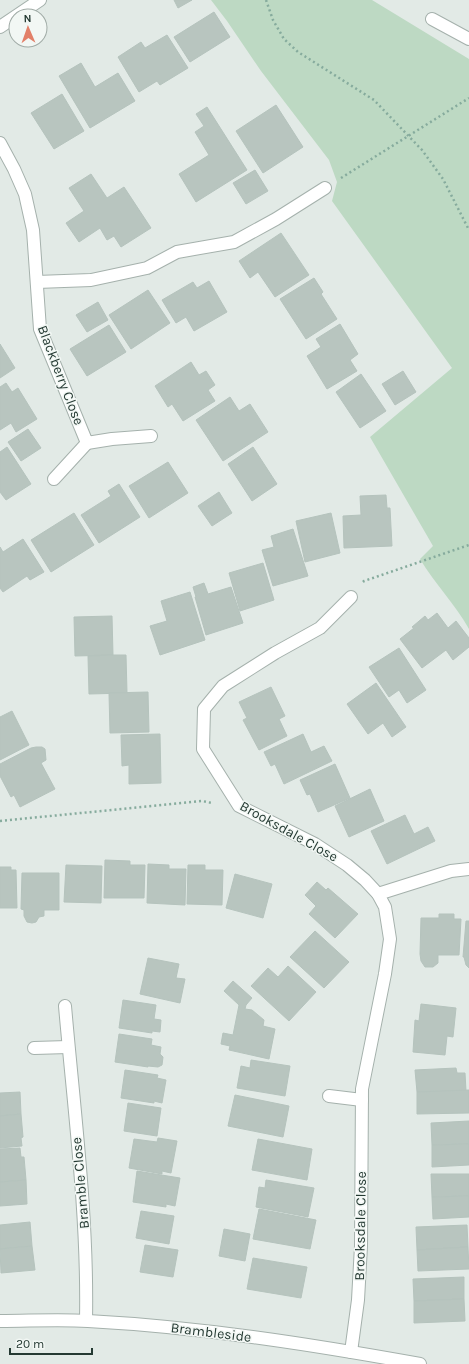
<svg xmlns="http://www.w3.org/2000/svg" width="469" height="1364" font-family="Karla,sans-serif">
	<rect width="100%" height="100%" fill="#e2eae6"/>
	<!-- green -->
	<path fill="#bdd9c3" d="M211,0H372L469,59V629C455,604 435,584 420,559L433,546L370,437L452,368L332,201L337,182L329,160L261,71L227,21Z"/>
	<!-- building -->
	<g fill="#b8c5bf" stroke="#b5c3bd">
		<path d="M174,0H192L178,8Z"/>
		<path d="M214,12L230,37L190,62L174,37Z"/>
		<path d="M167,35L188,68L160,85L157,81L139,92L118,57L141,42L145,48Z"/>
		<path d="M81,63L95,87L118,73L135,101L90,128L59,76Z"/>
		<path d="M62,94L84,131L54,149L31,113Z"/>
		<path d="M276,105L303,147L263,173L236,131Z"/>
		<path d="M207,107L247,170L196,202L179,174L209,155L195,132L204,126L196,114Z"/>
		<path d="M255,170L268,191L246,204L233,183Z"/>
		<path d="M91,174L107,198L124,187L151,228L121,247L114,236L107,240L100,228L79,242L66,223L84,211L69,188Z"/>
		<path d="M281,233L309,275L275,297L258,272L250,278L239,261Z"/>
		<path d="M314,278L323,292L321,294L337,319L306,339L280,299Z"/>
		<path d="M209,281L227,312L194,331L186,317L176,323L162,300L193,282L197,288Z"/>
		<path d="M148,290L170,323L131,349L109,315Z"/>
		<path d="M98,302L108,320L87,332L76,315Z"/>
		<path d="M340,324L358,354L350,360L357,371L327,389L307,356L321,347L316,339Z"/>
		<path d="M109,325L126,352L87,376L70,349Z"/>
		<path d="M0,344L15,368L0,378Z"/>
		<path d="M191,362L199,375L206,371L215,385L208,390L215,401L183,421L172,404L168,407L155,386Z"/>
		<path d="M403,371L416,392L395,405L382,384Z"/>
		<path d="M361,374L386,411L360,428L336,392Z"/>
		<path d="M6,383L12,392L18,388L37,419L16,432L11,423L0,430V387Z"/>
		<path d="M230,397L239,411L250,404L268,432L223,461L196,420Z"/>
		<path d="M28,429L41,448L21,461L8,442Z"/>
		<path d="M7,447L31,484L6,500L0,492V452Z"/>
		<path d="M253,447L277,484L252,501L228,464Z"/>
		<path d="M168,462L188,493L149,518L129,486Z"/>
		<path d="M119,484L140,517L99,543L81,515L111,496L108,491Z"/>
		<path d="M219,492L232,513L212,526L198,506Z"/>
		<path d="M386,495L387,508H390L392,546L344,548L343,516L361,515L360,496Z"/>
		<path d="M74,513L94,545L51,572L31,540Z"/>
		<path d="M331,513L340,553L305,562L296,521Z"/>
		<path d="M293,529L308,576L273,586L262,550L274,547L271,536Z"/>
		<path d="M23,539L44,572L30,580L27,576L3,592L0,588V547L3,552Z"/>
		<path d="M263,563L274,600L240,611L229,573Z"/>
		<path d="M204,583L208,594L231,587L243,623L206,635L195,597H196L193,587Z"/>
		<path d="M190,592L205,640L160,655L150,626L167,621L161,601Z"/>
		<path d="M437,613L448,628L456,621L469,638V647L453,660L446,650L422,668L400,639L414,628L412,627L425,616L428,620Z"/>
		<path d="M112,616L113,655L75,656L74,617Z"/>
		<path d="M399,648L426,690L407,703L399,690L389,697L369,667Z"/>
		<path d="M113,655H126L127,693L89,694L88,656Z"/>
		<path d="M376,683L406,727L392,737L383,723L368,734L347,704Z"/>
		<path d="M271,687L285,716L279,719L287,736L259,750L243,720L247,718L239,702Z"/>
		<path d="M148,692L149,732L110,733L109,693Z"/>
		<path d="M12,711L29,745L0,760V717Z"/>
		<path d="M160,734L161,783L129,784V765L122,766L121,735Z"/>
		<path d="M303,734L311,752L324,746L332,761L284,784L275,764L271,766L264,752Z"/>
		<path d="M36,747H42L45,749L46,760L41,763L55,789L20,807L14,795L11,797L0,776V764L31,748Z"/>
		<path d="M335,764L350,798L318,812L310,794L307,795L300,780Z"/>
		<path d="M370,789L384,821L349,837L335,806Z"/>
		<path d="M405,815L414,834L428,827L435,841L387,864L371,831Z"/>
		<path d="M105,860L130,861V865H145L144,898H104Z"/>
		<path d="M148,864L169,865V869H186L185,905L147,903Z"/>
		<path d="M66,865L102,866L101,903L64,902Z"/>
		<path d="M188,865H205V870H223L222,905L187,904Z"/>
		<path d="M0,867H11V870H16L17,908H0Z"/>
		<path d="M22,873H59V910H44V916L39,917L36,922L32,923L27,922L24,916V910L21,909Z"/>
		<path d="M235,874L272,884L263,918L226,908Z"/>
		<path d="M317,882L326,890L328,888L358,914L335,938L309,914L316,906L305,895Z"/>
		<path d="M439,914H454V919H461L459,955H438V963L433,967H425L421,961L420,954L421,918H439Z"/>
		<path d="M466,921H469V968L466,965L464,957H463Z"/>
		<path d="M315,931L349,962L324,988L290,957Z"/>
		<path d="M148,958L179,964L176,978L185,979L180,1003L140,994Z"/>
		<path d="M288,966L316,992L289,1021L251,986L268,968L278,977Z"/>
		<path d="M233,981L252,998L246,1005L245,1009L252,1010L264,1020L263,1026L275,1029L269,1059L229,1050L230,1046L221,1044L223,1033L233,1035L239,1005L224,991Z"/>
		<path d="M123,1000L156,1005L154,1019L161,1020L160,1032L152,1031V1033L119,1028Z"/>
		<path d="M421,1004L456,1008L453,1037L447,1036L445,1055L413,1052L415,1020L419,1021Z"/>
		<path d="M119,1034L152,1039L151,1045L161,1047L160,1054L163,1057L162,1065L158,1067L148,1066V1067L115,1062Z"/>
		<path d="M251,1060L290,1066L285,1096L237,1088L241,1066L250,1068Z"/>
		<path d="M456,1068L457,1073H465L466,1091L417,1092L415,1070Z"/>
		<path d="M125,1070L158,1075L157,1078L166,1080L162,1103L154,1101V1103L121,1098Z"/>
		<path d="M469,1090V1113L417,1114V1092Z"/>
		<path d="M20,1092L21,1114L0,1116V1093Z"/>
		<path d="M235,1095L289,1106L283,1137L228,1126Z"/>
		<path d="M128,1103L161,1108L157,1136L124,1131Z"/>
		<path d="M21,1114L23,1137L21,1138L22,1146L0,1148V1116Z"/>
		<path d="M469,1121V1144L432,1145L431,1123Z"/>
		<path d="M158,1138L177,1141L171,1173L162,1171V1174L129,1168L134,1139L157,1142Z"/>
		<path d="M258,1139L312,1149L307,1180L252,1170Z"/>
		<path d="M469,1144V1165L432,1167V1145Z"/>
		<path d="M20,1148L21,1157H24L26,1180L0,1182V1149Z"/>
		<path d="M137,1171L180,1178L175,1206L166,1204V1207L133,1202Z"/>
		<path d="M431,1174H469V1196L432,1197Z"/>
		<path d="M26,1180L27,1204L0,1206V1182Z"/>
		<path d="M266,1180L314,1188L308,1217L256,1207L259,1187L265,1188Z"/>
		<path d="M469,1196V1217L433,1219L432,1197Z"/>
		<path d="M259,1209L316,1220L310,1249L253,1239Z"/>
		<path d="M141,1211L174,1216L169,1244L136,1238Z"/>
		<path d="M30,1222L32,1246L0,1249V1225Z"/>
		<path d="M467,1225L468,1247L417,1250L416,1227Z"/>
		<path d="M224,1229L250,1234L245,1261L219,1256Z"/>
		<path d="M145,1245L178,1250L173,1277L140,1272Z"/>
		<path d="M32,1246L35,1270L1,1273L0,1249Z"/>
		<path d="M468,1247L469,1269L418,1271L417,1250Z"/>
		<path d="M253,1258L307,1267L301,1298L247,1289Z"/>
		<path d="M464,1277V1299L414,1301L413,1279Z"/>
		<path d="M464,1299L465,1321L414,1323V1301Z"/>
	</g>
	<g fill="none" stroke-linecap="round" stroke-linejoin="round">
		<!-- minor casing -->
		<g stroke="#a5b1ac" stroke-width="14">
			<g id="minor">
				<path d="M432,19L469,39"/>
				<path d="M0,143L14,169L25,194L33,230L40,329L87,443L112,439L151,436"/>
				<path d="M37,282L91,280L147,268L177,252L234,242L276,219L325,188"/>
				<path d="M54,479L87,443"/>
				<path d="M351,597L320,628L275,653L223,686L204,709L203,749L239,806L315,844L347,865L365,880L378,894L385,907L390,939L385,974L362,1089L361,1246L358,1300L351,1352"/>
				<path d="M378,894L451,871L469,869"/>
				<path d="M65,1006C74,1110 88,1216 86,1320"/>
				<path d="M34,1048L68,1047"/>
				<path d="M329,1096L362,1100"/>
			</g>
		</g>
		<!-- tertiary casing -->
		<g stroke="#a5b1ac" stroke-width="14">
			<g id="tertiary">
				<path d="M0,27L40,0"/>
				<path d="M0,1321C29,1321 59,1319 88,1321C200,1327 309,1344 420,1364"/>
			</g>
		</g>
		<!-- path -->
		<g stroke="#86ab9d" stroke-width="2.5" stroke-dasharray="2 3" stroke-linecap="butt">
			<path d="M266,0L273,20L284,39L298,52L374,100L422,150L443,179L469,230"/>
			<path d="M341,178L469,98"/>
			<path d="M363,582L364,581L469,545"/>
			<path d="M0,821L202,801L212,803"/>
		</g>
		<!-- minor -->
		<use href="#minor" stroke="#fff" stroke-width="12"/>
		<!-- tertiary -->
		<use href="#tertiary" stroke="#fff" stroke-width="12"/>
	</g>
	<g text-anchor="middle" stroke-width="3" stroke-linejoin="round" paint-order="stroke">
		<!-- street labels -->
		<g font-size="14" fill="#243932" stroke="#f2f7f4">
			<text transform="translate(61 375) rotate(69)" y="5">Blackberry Close</text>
			<text transform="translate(289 831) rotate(29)" y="5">Brooksdale Close</text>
			<text transform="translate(80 1183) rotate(-95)" y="5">Bramble Close</text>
			<text transform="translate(360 1226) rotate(-89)" y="5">Brooksdale Close</text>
			<text transform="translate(211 1332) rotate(7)" y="5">Brambleside</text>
		</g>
	</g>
	<!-- north arrow -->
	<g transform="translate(28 28) rotate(358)"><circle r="19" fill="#f2f7f4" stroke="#a0aba6"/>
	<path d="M0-3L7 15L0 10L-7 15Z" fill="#e27f68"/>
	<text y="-6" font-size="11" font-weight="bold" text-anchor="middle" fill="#243932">N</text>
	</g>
	<!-- scale -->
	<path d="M10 1348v6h82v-6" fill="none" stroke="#243932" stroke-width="2"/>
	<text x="16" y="1348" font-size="12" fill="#243932" stroke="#f2f7f4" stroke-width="3" paint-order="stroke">20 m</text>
</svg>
